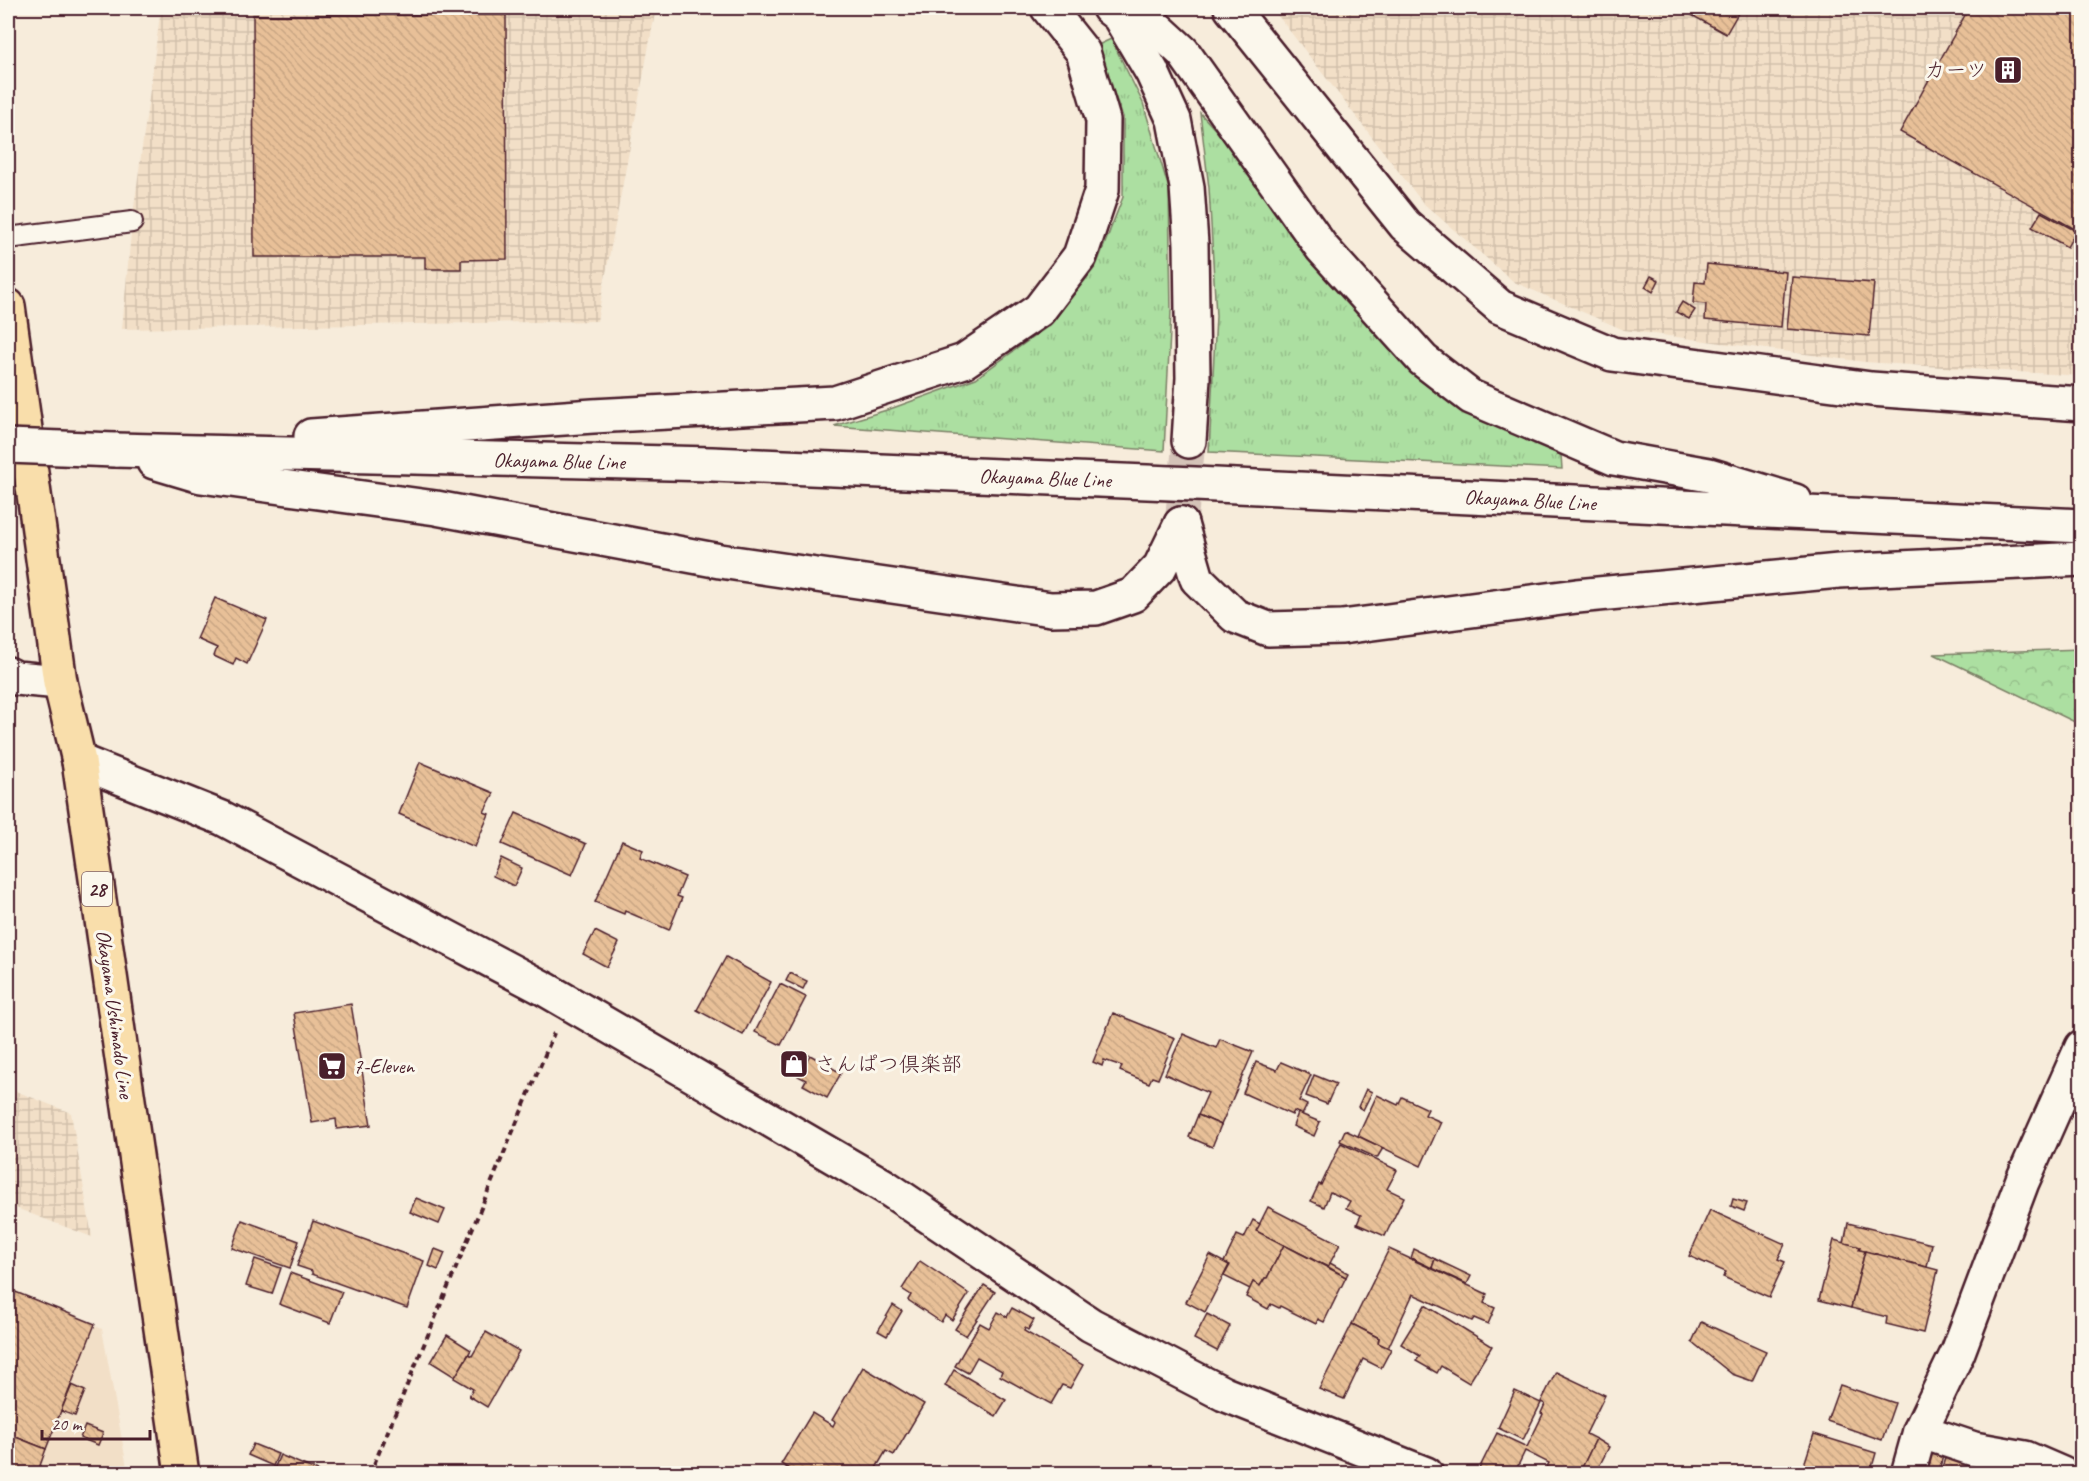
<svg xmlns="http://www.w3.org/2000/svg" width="2089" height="1481" font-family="Caveat,'Klee One',sans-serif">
	<defs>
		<pattern id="industrial-grid" width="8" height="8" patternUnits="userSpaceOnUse" patternTransform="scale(1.5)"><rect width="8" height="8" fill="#f2dfc7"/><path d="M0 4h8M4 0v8" fill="none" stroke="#d1bfab"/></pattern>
		<pattern id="grass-tufts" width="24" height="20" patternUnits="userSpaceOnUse" patternTransform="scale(1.5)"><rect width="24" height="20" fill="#acdfa1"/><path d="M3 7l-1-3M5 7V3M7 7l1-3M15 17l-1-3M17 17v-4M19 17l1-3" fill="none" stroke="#96bf8b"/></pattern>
		<pattern id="park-crowns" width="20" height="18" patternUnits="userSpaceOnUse" patternTransform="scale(1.5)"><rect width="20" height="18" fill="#acdfa1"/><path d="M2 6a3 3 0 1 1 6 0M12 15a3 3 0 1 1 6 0" fill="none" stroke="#96bf8b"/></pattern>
		<pattern id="building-back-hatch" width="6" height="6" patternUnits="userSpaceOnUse" patternTransform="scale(1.5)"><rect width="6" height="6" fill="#e8c098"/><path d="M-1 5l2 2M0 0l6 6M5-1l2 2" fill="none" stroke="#c8a583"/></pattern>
	</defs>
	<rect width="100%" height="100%" fill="#f7ecdb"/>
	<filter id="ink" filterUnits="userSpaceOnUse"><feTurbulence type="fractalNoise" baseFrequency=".0167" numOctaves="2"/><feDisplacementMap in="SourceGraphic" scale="12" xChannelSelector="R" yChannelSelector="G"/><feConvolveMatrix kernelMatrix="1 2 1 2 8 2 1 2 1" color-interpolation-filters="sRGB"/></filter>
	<g filter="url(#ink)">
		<!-- built -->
		<path fill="#f2dfc7" d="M8,1290L102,1329L128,1473H8Z"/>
		<!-- industrial -->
		<g fill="url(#industrial-grid)">
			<path d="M161,8H656L597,321L122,329L132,222Z"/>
			<path d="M1272,8H2081V376L1865,362L1624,330L1514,282L1423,203Z"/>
			<path d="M8,1088L71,1113L92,1237L8,1205Z"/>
		</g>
		<!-- grass -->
		<g fill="url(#grass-tufts)" stroke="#7b7f66" stroke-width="1.5">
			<path d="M1111,39L1143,103L1169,189L1171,312L1164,451L834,426L890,409L976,378L1050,325L1096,266L1123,197V117L1096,46Z"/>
			<path d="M1200,113L1236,152L1309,255L1365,321L1416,373L1476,417L1561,455L1562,469L1209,452L1216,316L1209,188Z"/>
		</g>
		<!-- park -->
		<path fill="url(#park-crowns)" stroke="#7b7f66" stroke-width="1.5" d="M2081,649V725L1934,654Z"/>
		<!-- building -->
		<g fill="url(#building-back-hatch)" stroke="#4a1f2b" stroke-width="1.5">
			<path d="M1679,8H1741L1726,34Z"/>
			<path d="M1969,8H2082V233L1900,132Z"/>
			<path d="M253,15H506L507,259L461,260V269H425V257H254Z"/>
			<path d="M2041,212L2076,231L2067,247L2032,227Z"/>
			<path d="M1707,264L1786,272L1781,327L1705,320L1706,304L1693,303L1695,282L1705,283Z"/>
			<path d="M1651,276L1659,280L1653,292L1645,287Z"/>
			<path d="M1792,277L1874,283L1869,336L1787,329Z"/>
			<path d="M1682,302L1695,310L1689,319L1676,312Z"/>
			<path d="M215,598L267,620L247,664L236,658L233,665L214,656L217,648L197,639Z"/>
			<path d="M420,762L494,793L484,812L489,814L475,847L399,814Z"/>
			<path d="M516,813L586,844L572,875L502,844Z"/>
			<path d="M622,841L643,850L640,858L685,877L677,896L682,898L669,930L625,911L624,914L595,902Z"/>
			<path d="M501,858L522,868L514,886L493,876Z"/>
			<path d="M595,931L619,943L607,967L583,954Z"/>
			<path d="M726,957L771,982L743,1035L697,1010Z"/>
			<path d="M790,973L807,981L803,989L786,981Z"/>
			<path d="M780,984L806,997L781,1045L755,1032Z"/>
			<path d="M351,1004L371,1125L337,1129L336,1119L312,1123L294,1013Z"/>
			<path d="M1113,1013L1175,1038L1158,1079L1152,1077L1149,1083L1120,1071L1122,1066L1104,1060L1102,1066L1093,1062Z"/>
			<path d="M1183,1034L1216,1048L1220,1039L1253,1052L1221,1125L1198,1115L1208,1093L1165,1074Z"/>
			<path d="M810,1055L841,1073L827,1098L803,1085L806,1080L798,1076Z"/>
			<path d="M1256,1062L1277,1070L1281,1062L1311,1075L1299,1101L1307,1105L1302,1115L1294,1111L1292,1115L1243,1093Z"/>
			<path d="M1314,1075L1336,1084L1327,1104L1306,1096Z"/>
			<path d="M1366,1089L1372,1092L1363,1110L1358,1107Z"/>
			<path d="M1377,1095L1398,1105L1402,1097L1428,1109L1425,1115L1441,1122L1421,1166L1358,1136Z"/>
			<path d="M1298,1113L1320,1122L1314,1136L1293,1126Z"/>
			<path d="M1198,1115L1221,1125L1212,1147L1189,1137Z"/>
			<path d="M1345,1130L1383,1148L1377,1158L1340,1141Z"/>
			<path d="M1341,1143L1397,1170L1387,1189L1404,1197L1385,1236L1357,1224L1361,1215L1346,1208L1350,1201L1330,1192L1324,1207L1311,1201L1319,1184L1321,1185Z"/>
			<path d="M416,1198L445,1210L439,1224L410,1212Z"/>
			<path d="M1733,1199L1747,1203L1744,1211L1731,1206Z"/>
			<path d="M1268,1207L1340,1244L1328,1267L1256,1231Z"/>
			<path d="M1710,1210L1785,1244L1778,1259L1785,1262L1769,1297L1723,1277L1726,1272L1689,1256Z"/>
			<path d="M242,1220L299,1241L290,1268L232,1248Z"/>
			<path d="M1253,1220L1260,1224L1256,1231L1284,1245L1267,1278H1265L1260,1286L1253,1282L1250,1289L1224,1276L1230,1265L1224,1262L1237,1235L1244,1238Z"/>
			<path d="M313,1221L424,1261L407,1308L312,1274V1271L297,1266Z"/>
			<path d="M1848,1223L1932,1244L1927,1267L1859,1250L1860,1247L1844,1243Z"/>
			<path d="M1834,1240L1860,1247L1859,1250L1865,1251L1851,1308L1819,1300Z"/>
			<path d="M1284,1245L1346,1277L1324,1322L1318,1319L1316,1324L1280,1306L1279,1308L1271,1304L1268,1309L1246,1297L1253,1282L1260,1286L1265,1278H1267Z"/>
			<path d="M435,1249L445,1253L438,1270L429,1266Z"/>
			<path d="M1389,1249L1487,1294L1484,1303L1495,1308L1488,1324L1474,1318L1472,1321L1413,1294L1388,1348L1378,1343L1379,1338L1352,1324Z"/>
			<path d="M1414,1249L1435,1259L1432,1268L1411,1258Z"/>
			<path d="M1865,1251L1938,1270L1923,1333L1886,1324L1887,1317L1851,1308Z"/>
			<path d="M1210,1255L1229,1265L1205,1312L1186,1302Z"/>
			<path d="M255,1259L281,1268L272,1294L246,1286Z"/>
			<path d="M1435,1259L1471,1276L1467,1284L1432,1268Z"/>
			<path d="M920,1261L969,1294L952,1320L945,1315L941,1322L908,1300L911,1295L902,1289Z"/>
			<path d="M1330,1263L1348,1273L1346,1277L1328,1267Z"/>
			<path d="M290,1273L342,1292L330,1323L279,1304Z"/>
			<path d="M984,1285L995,1292L966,1336L955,1329Z"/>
			<path d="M8,1289L95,1324L46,1449L8,1434Z"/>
			<path d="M893,1305L902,1311L887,1336L878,1331Z"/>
			<path d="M1425,1305L1492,1346L1469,1383L1441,1366L1437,1373L1416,1361L1420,1356L1401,1344Z"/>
			<path d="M1012,1308L1034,1320L1028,1330L1025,1328L1024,1331L1083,1365L1070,1388L1062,1385L1051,1404L1000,1376L1002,1371L977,1357L968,1373L955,1366L980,1323L989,1328L998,1312L1007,1317Z"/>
			<path d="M1207,1314L1230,1326L1217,1351L1194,1339Z"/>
			<path d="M1701,1322L1766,1351L1752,1381L1732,1374L1692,1342Z"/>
			<path d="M1352,1324L1379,1338L1378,1343L1391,1349L1381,1368L1363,1359L1344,1399L1319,1389Z"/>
			<path d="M486,1332L519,1351L487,1407L469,1396L473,1389L454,1378L469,1354L472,1356Z"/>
			<path d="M447,1335L471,1350L455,1377L431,1362Z"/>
			<path d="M863,1367L924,1404L894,1455L886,1451L876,1468L882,1474H797L781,1464L812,1413L833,1426L835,1422L832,1420Z"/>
			<path d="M954,1370L1006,1400L996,1416L945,1386Z"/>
			<path d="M1556,1372L1605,1395L1586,1434L1596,1439L1579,1474H1543L1549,1463L1525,1451L1514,1474H1488L1479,1469L1497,1433L1527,1447L1543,1414L1541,1413L1545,1404L1541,1402Z"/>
			<path d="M72,1385L85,1391L75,1416L61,1411Z"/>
			<path d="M1840,1385L1895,1403L1882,1440L1827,1421Z"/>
			<path d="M1515,1391L1541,1403L1523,1440L1498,1428Z"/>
			<path d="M85,1426L103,1433L98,1445L80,1438Z"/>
			<path d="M8,1434L46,1449L37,1474H8Z"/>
			<path d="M1814,1434L1876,1453L1870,1474H1801Z"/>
			<path d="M1596,1439L1609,1447L1595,1474H1579Z"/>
			<path d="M1926,1440L1946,1445L1938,1474H1918Z"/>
			<path d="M253,1444L278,1454L273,1466L248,1455Z"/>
			<path d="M1947,1452L2011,1474H1940Z"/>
			<path d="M280,1455L325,1474H272Z"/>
		</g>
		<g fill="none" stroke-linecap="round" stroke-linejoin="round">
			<!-- secondary-tunnel -->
			<path stroke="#d4c3b8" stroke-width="33" stroke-dasharray="33 16" stroke-linecap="butt" d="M1181,524L1189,441"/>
			<!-- service casing -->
			<g stroke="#4a1f2b" stroke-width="24">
				<path id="service" d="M8,238L132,222"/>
			</g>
			<!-- minor casing -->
			<g stroke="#4a1f2b" stroke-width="38">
				<g id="minor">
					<path d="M1231,8L1405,225L1500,307L1612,354L1871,389L2082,404"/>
					<path d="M8,674L16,678L60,682"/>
					<path d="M79,761L222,818L545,989L884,1186L1091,1325L1224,1394L1426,1474"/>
					<path d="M1920,1431L1974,1449L2025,1458L2062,1474"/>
					<path d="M1908,1474L1920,1431L1958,1352L2022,1182L2082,1047"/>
				</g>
			</g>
			<!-- secondary casing -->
			<g stroke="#4a1f2b" stroke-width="38">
				<g id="secondary">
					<path d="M1109,8L1119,16L1152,72L1174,120L1187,187L1191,244L1193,378L1189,441"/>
					<path d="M1135,8L1183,52L1322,248L1423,360L1471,397L1614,458L1709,475L1795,501"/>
					<path d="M311,436L593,416L835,403L964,361L1039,310L1080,256L1102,190L1103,120L1083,52L1048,8"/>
					<path d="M115,450L712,464L1195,484L2082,526"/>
					<path d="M154,462L201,476L436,508L720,561L1051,609L1096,608L1133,595L1160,567L1181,524"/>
					<path d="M1181,524L1197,579L1235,616L1268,629L1342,627L1577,596L1839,571L2082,559"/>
				</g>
			</g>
			<!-- primary casing -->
			<g stroke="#4a1f2b" stroke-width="38">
				<path id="primary" d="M8,306L60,682L79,761L182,1474"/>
			</g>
			<!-- path -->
			<path stroke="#4a1f2b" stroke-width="4" stroke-dasharray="6 4.5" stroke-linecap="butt" d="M370,1474L554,1033"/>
			<!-- service -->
			<use href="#service" stroke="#fbf7ec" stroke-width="20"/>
			<!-- minor -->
			<use href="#minor" stroke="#fbf7ec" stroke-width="33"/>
			<!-- secondary -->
			<use href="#secondary" stroke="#fbf7ec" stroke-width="33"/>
			<!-- primary -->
			<use href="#primary" stroke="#f9deab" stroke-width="33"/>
			<!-- secondary-bridge casing -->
			<g stroke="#4a1f2b" stroke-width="38" stroke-linecap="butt">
				<path id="secondary-bridge" d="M8,446L115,450"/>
			</g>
			<!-- secondary-bridge -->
			<use href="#secondary-bridge" stroke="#fbf7ec" stroke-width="33"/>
		</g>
	</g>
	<!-- icons -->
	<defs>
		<g id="building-square" transform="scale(1.5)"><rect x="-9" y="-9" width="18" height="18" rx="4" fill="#4a1f2b" stroke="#fbf7ec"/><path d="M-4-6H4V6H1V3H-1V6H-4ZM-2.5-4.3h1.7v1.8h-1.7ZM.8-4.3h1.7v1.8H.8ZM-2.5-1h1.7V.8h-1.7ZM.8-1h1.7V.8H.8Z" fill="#fff"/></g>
		<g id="shop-square" transform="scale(1.5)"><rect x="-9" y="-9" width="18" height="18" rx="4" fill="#4a1f2b" stroke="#fbf7ec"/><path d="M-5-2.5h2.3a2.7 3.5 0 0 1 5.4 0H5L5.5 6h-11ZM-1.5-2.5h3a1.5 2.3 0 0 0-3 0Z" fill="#fff"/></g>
		<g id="supermarket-square" transform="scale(1.5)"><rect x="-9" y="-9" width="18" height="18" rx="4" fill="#4a1f2b" stroke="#fbf7ec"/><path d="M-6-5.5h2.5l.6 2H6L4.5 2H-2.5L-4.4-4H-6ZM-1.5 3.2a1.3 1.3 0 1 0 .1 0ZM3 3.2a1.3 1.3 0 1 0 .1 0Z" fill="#fff"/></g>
	</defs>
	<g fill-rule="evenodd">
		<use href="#building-square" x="2008" y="70"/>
		<use href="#shop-square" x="794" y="1064"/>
		<use href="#supermarket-square" x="332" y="1066"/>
	</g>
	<g text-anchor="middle" stroke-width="6" stroke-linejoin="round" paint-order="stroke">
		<!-- shield labels -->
		<rect fill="#fbf7ec" stroke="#7f6065" stroke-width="1.5" x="82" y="872" width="30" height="34" rx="4.5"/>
		<g font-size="20" font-weight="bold" fill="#4a1f2b">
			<text x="97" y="896">28</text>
		</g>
		<!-- poi labels -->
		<g font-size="21" fill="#4a1f2b" stroke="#fbf7ec" text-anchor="start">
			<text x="1987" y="77" text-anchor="end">カーツ</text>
			<text x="815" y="1071">さんぱつ倶楽部</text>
			<text x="353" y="1073">7-Eleven</text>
		</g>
		<!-- street labels -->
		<g font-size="21" fill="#4a1f2b" stroke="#fbf7ec">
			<text transform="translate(559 461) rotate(1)" y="7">Okayama Blue Line</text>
			<text transform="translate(1045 478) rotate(2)" y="7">Okayama Blue Line</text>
			<text transform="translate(1530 500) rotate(3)" y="7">Okayama Blue Line</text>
			<text transform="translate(115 1014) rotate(82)" y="7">Okayama Ushimado Line</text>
		</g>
	</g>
	<!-- margin -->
	<rect width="2089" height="1481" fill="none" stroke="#fbf7ec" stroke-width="30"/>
	<rect x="15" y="15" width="2059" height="1451" fill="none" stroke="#4a1f2b" stroke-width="2" filter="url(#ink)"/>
	<!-- scale -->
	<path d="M42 1430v9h108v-9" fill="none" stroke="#4a1f2b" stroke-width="3"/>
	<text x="51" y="1430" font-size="18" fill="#4a1f2b" stroke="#fbf7ec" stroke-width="4.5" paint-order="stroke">20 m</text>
</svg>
